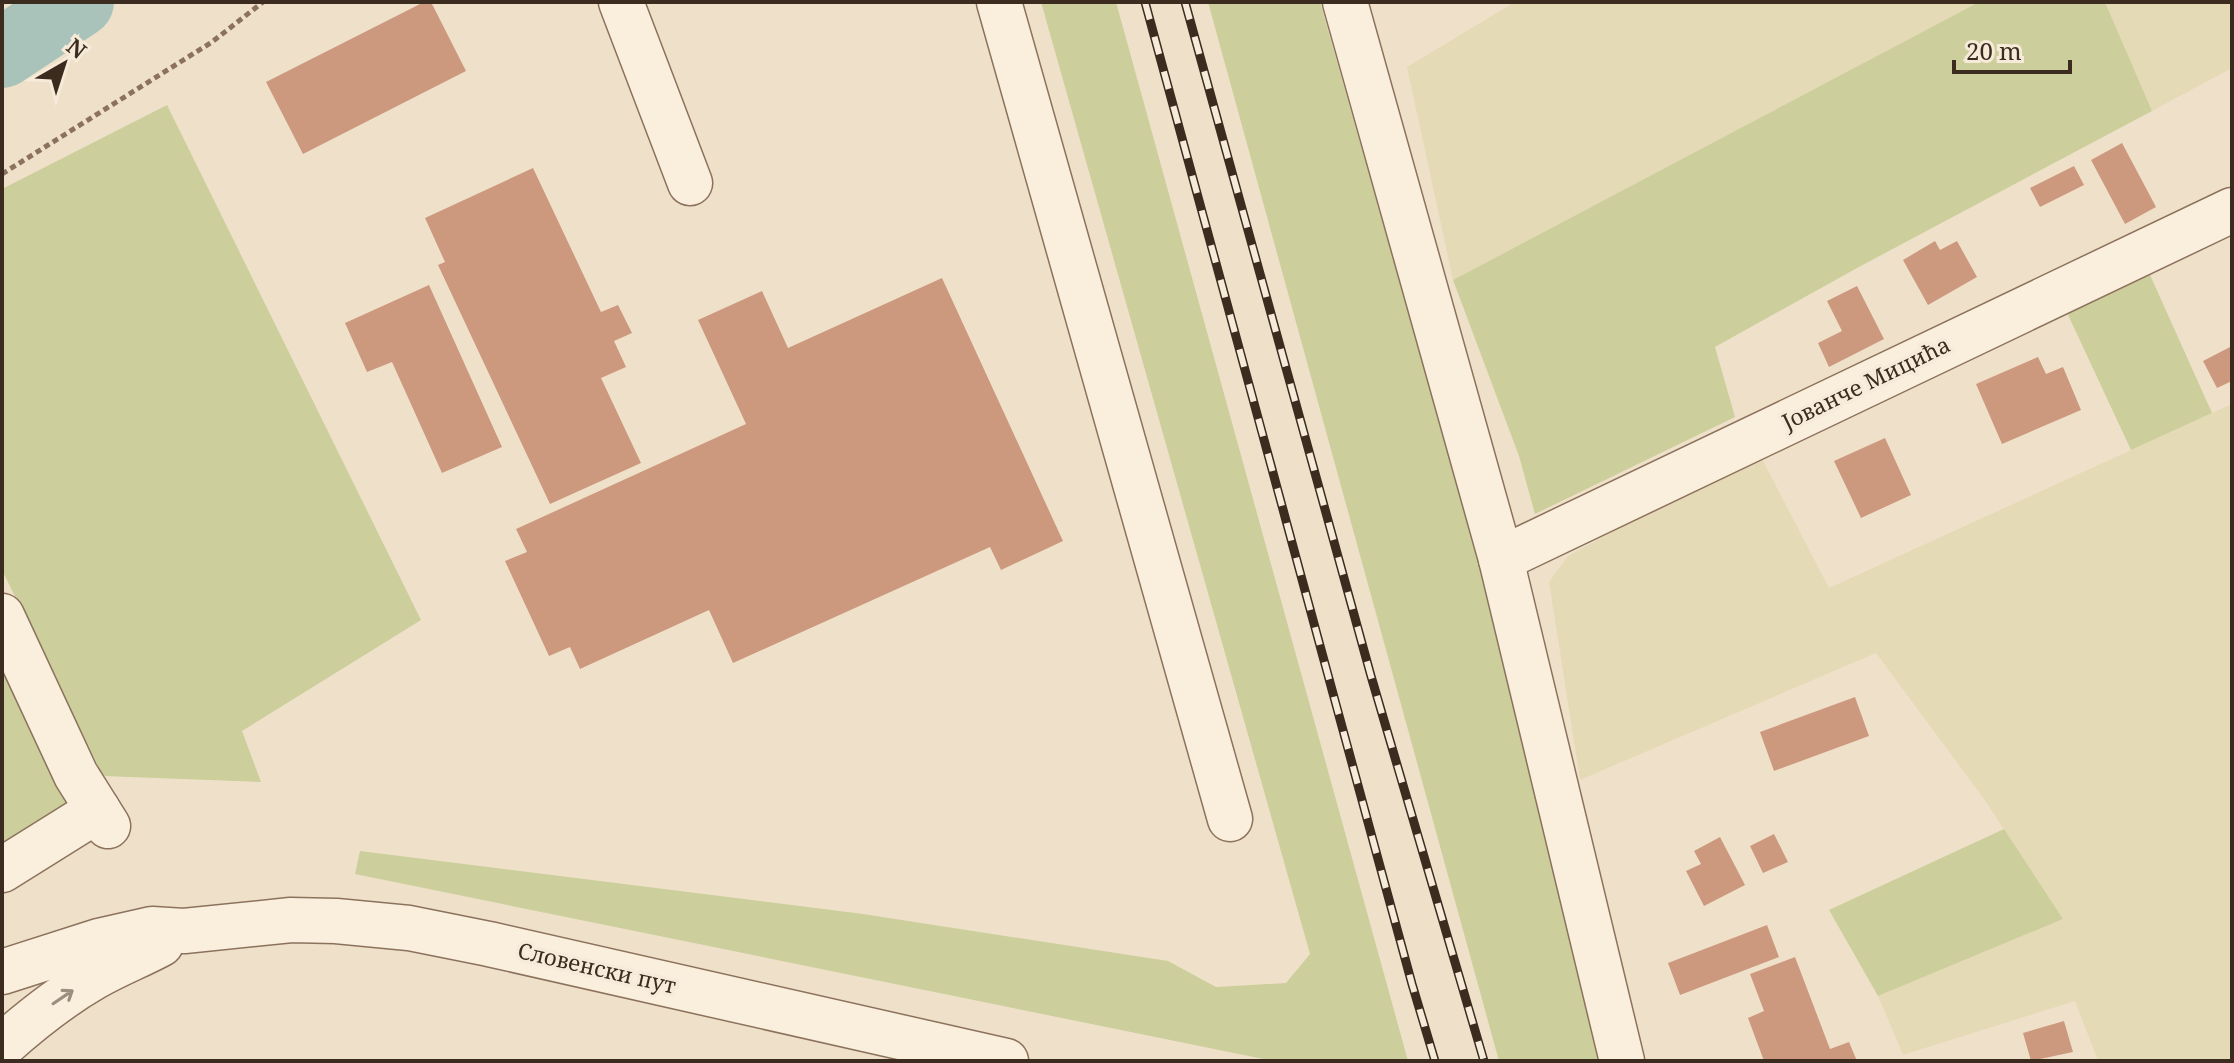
<svg xmlns="http://www.w3.org/2000/svg" width="2234" height="1063" font-family="'Noto Serif',serif">
	<rect width="100%" height="100%" fill="#efe1c9"/>
	<!-- farmland -->
	<g fill="#e5dab6">
		<path d="M1515,2H1979L1453,280L1407,67Z"/>
		<path d="M2105,2H2232V68L2152,111Z"/>
		<path d="M2232,404V1061H2098L2075,1001L1903,1055L1878,996L2063,919L1984,799L1876,653L1580,780L1549,582L1568,556L1759,453L1829,588Z"/>
	</g>
	<!-- green -->
	<g fill="#ccce9c">
		<path d="M1041,2H1116L1408,1061H1273L355,874L360,851L863,914L1168,961L1216,987L1286,983L1310,954Z"/>
		<path d="M1208,2H1320L1494,613L1604,1061H1499Z"/>
		<path d="M1979,2H2105L2152,111L1857,268L1715,347L1735,417L1535,514L1519,456L1453,280Z"/>
		<path d="M167,105L421,620L242,731L261,782L103,776L2,570V189Z"/>
		<path d="M2146,266L2212,413L2131,450L2063,304Z"/>
		<path d="M2,654L75,806L2,850Z"/>
		<path d="M2004,829L2063,919L1878,996L1829,910Z"/>
	</g>
	<g fill="none" stroke-linecap="round" stroke-linejoin="round">
		<!-- river -->
		<path stroke="#a9c3ba" stroke-width="70" d="M2,53L79,2"/>
	</g>
	<!-- building -->
	<g fill="#cd997e">
		<path d="M424,2H431L466,71L303,154L266,82Z"/>
		<path d="M2122,143L2156,207L2125,224L2091,160Z"/>
		<path d="M2074,166L2084,185L2040,207L2030,188Z"/>
		<path d="M533,168L601,312L618,305L632,333L614,341L626,367L601,378L641,463L550,504L438,265L445,262L425,218Z"/>
		<path d="M1935,241L1940,250L1957,241L1977,277L1928,305L1903,260Z"/>
		<path d="M942,278L1063,541L1001,570L990,547L733,663L709,610L580,669L570,647L549,656L505,561L527,552L516,529L746,424L698,320L762,291L788,348Z"/>
		<path d="M429,285L502,447L442,473L392,362L367,372L345,323Z"/>
		<path d="M1857,286L1884,339L1829,367L1818,343L1842,331L1827,301Z"/>
		<path d="M2232,346V381L2217,388L2203,361Z"/>
		<path d="M2038,357L2046,374L2063,367L2081,410L2002,444L1976,384Z"/>
		<path d="M1885,438L1911,495L1861,518L1834,461Z"/>
		<path d="M1855,697L1869,736L1774,771L1760,732Z"/>
		<path d="M1774,834L1788,862L1763,873L1750,846Z"/>
		<path d="M1720,837L1745,885L1704,906L1686,871L1701,864L1694,851Z"/>
		<path d="M1767,925L1779,957L1680,995L1668,963Z"/>
		<path d="M1795,957L1830,1049L1849,1042L1857,1061H1764L1748,1018L1764,1011L1750,974Z"/>
		<path d="M2064,1021L2073,1052L2031,1061L2023,1033Z"/>
	</g>
	<g fill="none" stroke-linecap="round" stroke-linejoin="round">
		<!-- minor casing -->
		<g stroke="#8c725d" stroke-width="47">
			<g id="minor">
				<path d="M621,2L690,183"/>
				<path d="M999,2L1230,819"/>
				<path d="M1345,2L1501,559L1622,1061"/>
				<path d="M1501,559L2232,210"/>
				<path d="M2,616L76,775L108,826"/>
				<path d="M2,870L98,810"/>
				<path d="M2,972L99,941L152,929L184,931L291,920L336,921L409,928L489,944L1006,1061"/>
				<path d="M2,1046C30,1021 60,997 93,978C115,965 139,956 161,944"/>
			</g>
		</g>
		<!-- path -->
		<path stroke="#8c725d" stroke-width="5" stroke-dasharray="6 4" stroke-linecap="butt" d="M2,174L212,42L263,2"/>
		<!-- minor -->
		<use href="#minor" stroke="#f9efdc" stroke-width="44"/>
		<!-- rail casing -->
		<g stroke="#3c2c20" stroke-width="9">
			<g id="rail">
				<path d="M1145,2L1412,984L1435,1061"/>
				<path d="M1185,2L1371,676L1484,1061"/>
			</g>
		</g>
		<!-- rail -->
		<use href="#rail" stroke="#f6ebd8" stroke-width="6" stroke-dasharray="18" stroke-linecap="butt"/>
	</g>
	<!-- one-way arrows -->
	<defs><path id="oneway-shaft" d="M-6 0H5M1.5-3L5.5 0L1.5 3" fill="none" stroke-width="1.6" stroke-linecap="round" stroke-linejoin="round" transform="scale(2)"/></defs>
	<use stroke="#9a8e7e" href="#oneway-shaft" transform="translate(63 997) rotate(-34)"/>
	<g text-anchor="middle" stroke-width="7" stroke-linejoin="round" paint-order="stroke">
		<!-- street labels -->
		<g font-size="22" fill="#3c2c20" stroke="#f6ebd8">
			<text transform="translate(1866 383) rotate(-26)" y="8">Јованче Мицића</text>
			<text transform="translate(597 968) rotate(13)" y="8">Словенски пут</text>
		</g>
	</g>
	<!-- border -->
	<rect width="2234" height="1063" fill="none" stroke="#3c2c20" stroke-width="8"/>
	<!-- north arrow -->
	<g transform="translate(64 64) rotate(39)" stroke="#f6ebd8" stroke-width="6" paint-order="stroke">
	<path d="M0-6L14 30L0 20L-14 30Z" fill="#3c2c20"/>
	<text y="-12" font-size="22" font-weight="bold" text-anchor="middle" fill="#3c2c20">N</text>
	</g>
	<!-- scale -->
	<path d="M1954 60v12h116v-12" fill="none" stroke="#3c2c20" stroke-width="4"/>
	<text x="1966" y="60" font-size="24" fill="#3c2c20" stroke="#f6ebd8" stroke-width="6" paint-order="stroke">20 m</text>
</svg>
